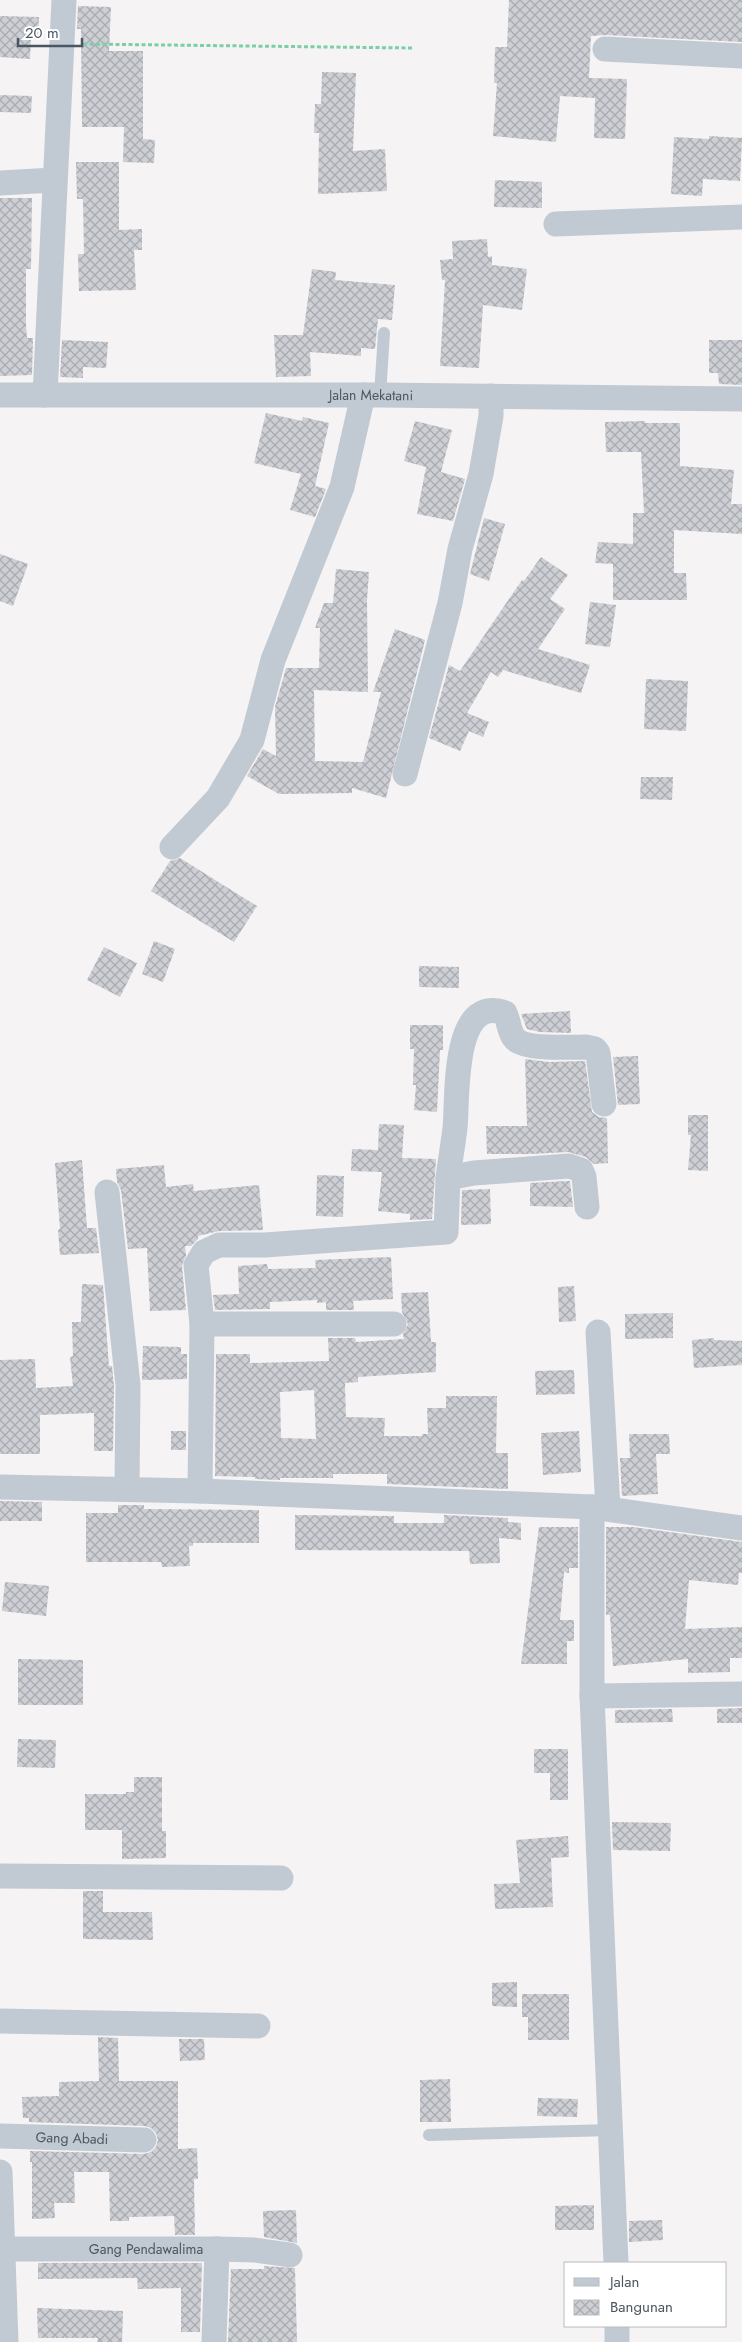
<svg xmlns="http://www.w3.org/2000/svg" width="742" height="2342" font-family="Jost,sans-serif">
	<defs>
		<pattern id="building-cross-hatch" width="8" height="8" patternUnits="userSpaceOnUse" patternTransform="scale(1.25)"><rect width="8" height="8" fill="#cdcfd5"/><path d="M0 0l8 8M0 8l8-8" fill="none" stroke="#a8abb0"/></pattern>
	</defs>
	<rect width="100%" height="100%" fill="#f5f3f3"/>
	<!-- building -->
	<g fill="url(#building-cross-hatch)" fill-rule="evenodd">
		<path d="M509,0H742V42L606,35L591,36L589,78L627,79L625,139L594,138L595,98L560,96L556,142L493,136L497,83H494L495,47H507Z"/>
		<path d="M78,6L111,7L109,51H143V139L155,140L154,163L123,162L124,127H82L81,29H77Z"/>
		<path d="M0,16L39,17L38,39L31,38L30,59L0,57Z"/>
		<path d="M322,72L356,73L353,151L385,149L387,191L318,194L319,133H314L315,104H321Z"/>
		<path d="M0,95L32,96L31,113L0,112Z"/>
		<path d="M709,136L742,138L740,181L703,179L702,196L671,194L674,137L709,139Z"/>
		<path d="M76,162H119V230L142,229V250H134L136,290L79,291L78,254H84L83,199H77Z"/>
		<path d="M495,180L542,182V208L494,207Z"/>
		<path d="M0,198H32L31,269H26V325L27,338H33L32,375L0,376Z"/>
		<path d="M487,239L488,257L492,256V265L527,269L522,310L483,305L479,368L440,366L445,280H442L440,260L453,259L452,241Z"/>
		<path d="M312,269L336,272L335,280L395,285L392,320L378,319L375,349L361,348V356L310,352L311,376L276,377L274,335H303Z"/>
		<path d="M62,340L108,342L106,368L83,367V378L60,377Z"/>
		<path d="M709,340H742V385L719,384L718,373H709Z"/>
		<path d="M266,413L302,421L303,417L329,423L315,486L326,489L315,517L290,510L301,474L254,463Z"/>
		<path d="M415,421L452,430L441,472L465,479L453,521L417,514L426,467L404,461Z"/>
		<path d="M645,421V423H680V466L734,470L731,504H742V534L674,530V573H686L687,600H613V564L595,563L598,542L633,544V513H644L641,452H606L605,422Z"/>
		<path d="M484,518L505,524L489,581L470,574Z"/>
		<path d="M0,554L28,564L13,606L0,601Z"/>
		<path d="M541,557L568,575L550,599L565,609L538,649L590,665L581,693L503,670L498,677L491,672L467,713L489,722L483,737L469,731L460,751L429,738L449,665L460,671L522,580L524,581Z"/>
		<path d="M336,569L369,572L367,600L368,692L314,690L315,761L363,762L381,692H373L395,629L425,640L386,798L352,788V793L279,794L247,776L263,749L276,756L275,707L286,668H319L320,628H315L324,603H333Z"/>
		<path d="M590,602L616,605L610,647L585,644Z"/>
		<path d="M646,679L688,681L686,731L644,729Z"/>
		<path d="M641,777H673L672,800L640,799Z"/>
		<path d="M180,858L257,906L234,942L151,891L170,861Z"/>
		<path d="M154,941L175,949L163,982L142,974Z"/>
		<path d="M104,947L137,963L120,997L87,980Z"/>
		<path d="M419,966L459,967V988L419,987Z"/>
		<path d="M570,1011L571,1033L540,1032L527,1029L521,1014Z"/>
		<path d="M410,1025H443V1050H440L437,1112L414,1110L416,1085H413L414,1049H410Z"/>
		<path d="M638,1056L640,1104L618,1105L613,1057Z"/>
		<path d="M525,1059L549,1062L585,1061L592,1112L599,1117L607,1118L608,1163L594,1164L586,1157L568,1152L531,1154H487L486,1126H527Z"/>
		<path d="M688,1115H708V1171L688,1170L691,1135H688Z"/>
		<path d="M379,1124L404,1125L402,1158L436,1159L432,1219L410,1220V1214L378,1211L382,1172L351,1171L352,1149L378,1150Z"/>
		<path d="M82,1160L87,1228H96L99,1253L60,1255L58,1230L60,1229L55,1163Z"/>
		<path d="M164,1165L166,1187L193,1184L194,1191L259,1185L263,1230L219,1231L198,1236V1239L191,1246H185L186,1255L182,1266L186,1310L150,1311L147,1248L128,1249L121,1190L117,1182L116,1169Z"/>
		<path d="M317,1175L344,1176L343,1217L316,1216Z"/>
		<path d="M567,1181H570L573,1207L530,1206V1183Z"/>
		<path d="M490,1189L491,1224L461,1225L462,1190Z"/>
		<path d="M391,1257L393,1299L353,1301L354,1310H326V1302L317,1303V1300L270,1302V1309L215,1310L213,1295L239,1294L238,1266L267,1264L268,1269L316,1268L315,1260Z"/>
		<path d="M82,1284L103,1285L109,1366H112L114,1386L113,1451H94V1413L40,1415V1454H0V1360L35,1359L36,1388L73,1386L70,1357L73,1356L72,1322H81Z"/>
		<path d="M574,1286L576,1321L559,1322L558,1287Z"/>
		<path d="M428,1292L431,1342H436V1372L358,1377V1382L345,1383L346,1417L385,1418L384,1436H422V1434H428L427,1408H446V1396H497L496,1453H508V1489L387,1484V1474H333V1478H280V1480L255,1479V1477L215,1476L216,1354H250V1363L329,1361L328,1338H355L356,1342L404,1339L403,1334L408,1324L402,1312L401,1293ZM314,1390L316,1439L281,1438L280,1392Z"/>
		<path d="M673,1313V1338L625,1339V1314Z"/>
		<path d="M714,1338V1340L742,1341V1365L694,1368L692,1340Z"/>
		<path d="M143,1346L181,1347V1354H187V1379L142,1380Z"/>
		<path d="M574,1370L575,1394L536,1395L535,1371Z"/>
		<rect x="171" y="1431" width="15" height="19"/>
		<path d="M579,1431L581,1472L543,1475L541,1433Z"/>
		<path d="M629,1434H669L670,1454H656L658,1494L622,1496L620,1458H630Z"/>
		<path d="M0,1501L42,1502V1521H0Z"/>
		<path d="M118,1505H144V1509L259,1510V1543H193V1546H189L190,1566L162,1567L161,1562H86V1513H118Z"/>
		<path d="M295,1515L394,1516V1523H444V1515L508,1518V1522L521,1523V1540L499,1538L500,1563L470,1564L469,1551L295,1550Z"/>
		<path d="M539,1527H578V1568H569V1573L564,1572L560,1620H574V1641H567V1664H521Z"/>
		<path d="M606,1527H633L742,1542V1573H739L738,1585L689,1580L685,1629L742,1627V1658H730V1672L688,1673V1659L613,1666L610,1615H606Z"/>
		<path d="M5,1582L49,1586L46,1616L2,1611Z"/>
		<path d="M18,1659L83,1660V1705H18Z"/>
		<path d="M742,1708V1723H717V1709Z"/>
		<path d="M672,1709L673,1722L615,1723V1710Z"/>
		<path d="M18,1739L56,1740L55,1768L17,1767Z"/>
		<path d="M534,1749H568V1800H550V1773H534Z"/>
		<path d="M134,1777H162V1831H166V1858L122,1859V1830H85V1794H126V1792H134Z"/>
		<path d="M612,1822L671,1823L670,1851L613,1850Z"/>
		<path d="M568,1836L569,1857L551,1858L553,1907L495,1909L494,1884L520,1883L516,1840Z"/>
		<path d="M83,1891H103V1912H152L153,1940L83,1939Z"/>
		<path d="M517,1982V2007L492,2006V1983Z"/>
		<path d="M522,1994H569V2040H528V2017H522Z"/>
		<path d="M98,2037L118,2038L119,2081H178V2149L197,2148L198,2179H194L195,2235H175L174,2216L129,2217V2221H110L109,2172H74L75,2203H54L55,2218L32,2219V2162H30V2151L144,2154L151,2152L156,2147L158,2140L156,2133L151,2128L145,2126L29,2122V2118H23L22,2097L59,2096V2082L99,2081Z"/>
		<path d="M179,2039H204L205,2060L180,2061Z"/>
		<path d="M450,2079L451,2122H420V2080Z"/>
		<path d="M538,2098L578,2099L577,2117L537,2116Z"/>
		<path d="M594,2205V2230H555V2206Z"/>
		<path d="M296,2210L297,2243L264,2237L263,2211Z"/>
		<path d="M662,2220L663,2240L629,2242V2221Z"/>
		<path d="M38,2263H202L200,2332H181V2288L138,2289L137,2278L38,2279Z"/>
		<path d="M264,2266L295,2268L297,2342H228L231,2269H264Z"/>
		<path d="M37,2308L123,2311L122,2342H97L98,2338H38Z"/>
	</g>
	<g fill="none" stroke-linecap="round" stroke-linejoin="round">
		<!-- path -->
		<path stroke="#7ad0a6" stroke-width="3" stroke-dasharray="4 2.5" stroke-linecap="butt" d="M83,44L412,48"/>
		<!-- service -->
		<g stroke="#c1cad2" stroke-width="12">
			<path d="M380,395L384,333"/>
			<path d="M429,2135L612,2130"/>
		</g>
		<!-- minor -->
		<g stroke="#c1cad2" stroke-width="25">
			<path d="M605,49L742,56"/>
			<path d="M0,183L54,180"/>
			<path d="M556,224L742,217"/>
			<path id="s1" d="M0,395H380L742,399"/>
			<path d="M45,395L64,0"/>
			<path d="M405,774L450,603L460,549L481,474L491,416V396"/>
			<path d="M172,847L218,798L252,740L273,660L342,487L363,395"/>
			<path d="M448,1178C450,1161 453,1145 455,1128C458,1100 451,993 505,1013C509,1021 509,1033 515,1039C526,1050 571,1047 586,1047L595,1049L598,1053L604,1104"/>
			<path d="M107,1192L128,1385L127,1489"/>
			<path d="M202,1324H394"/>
			<path d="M598,1332L608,1508"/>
			<path d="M0,1487L200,1491L592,1507L742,1528"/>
			<path d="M200,1491L202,1324L196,1265L204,1252L219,1245H265L446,1232L448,1178L474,1173L569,1166L581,1170L584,1177L587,1207"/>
			<path d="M592,1507V1696L616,2263"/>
			<path d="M592,1696L742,1694"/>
			<path d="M0,1876L281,1878"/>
			<path d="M0,2021L258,2026"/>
			<path id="s2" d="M0,2136L144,2140"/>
			<path d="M0,2172L6,2342"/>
			<path id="s3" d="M2,2249H217L255,2250L290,2255"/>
			<path d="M617,2326V2342"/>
			<path d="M214,2342L217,2249"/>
		</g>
	</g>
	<g text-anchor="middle" stroke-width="4" stroke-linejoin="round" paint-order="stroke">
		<!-- street labels -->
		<g font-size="14" fill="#4a5661" stroke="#fff">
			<text dy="5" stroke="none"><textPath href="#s1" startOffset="371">Jalan Mekatani</textPath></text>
			<text dy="5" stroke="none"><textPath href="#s2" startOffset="72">Gang Abadi</textPath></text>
			<text dy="5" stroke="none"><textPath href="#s3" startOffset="144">Gang Pendawalima</textPath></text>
		</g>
	</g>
	<!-- legend -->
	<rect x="564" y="2262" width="162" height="65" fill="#ffffff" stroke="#b7bbc0"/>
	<rect x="574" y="2278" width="25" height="8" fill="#c1cad2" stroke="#b7bbc0"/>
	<text x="610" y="2287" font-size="15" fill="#4a5661">Jalan</text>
	<rect x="574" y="2300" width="25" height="15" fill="url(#building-cross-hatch)" stroke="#b7bbc0"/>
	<text x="610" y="2312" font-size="15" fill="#4a5661">Bangunan</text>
	<!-- scale -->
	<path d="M18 38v8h64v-8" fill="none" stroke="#4a5661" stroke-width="2.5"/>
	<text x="25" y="38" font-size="15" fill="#4a5661" stroke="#ffffff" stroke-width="4" paint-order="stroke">20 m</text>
</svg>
